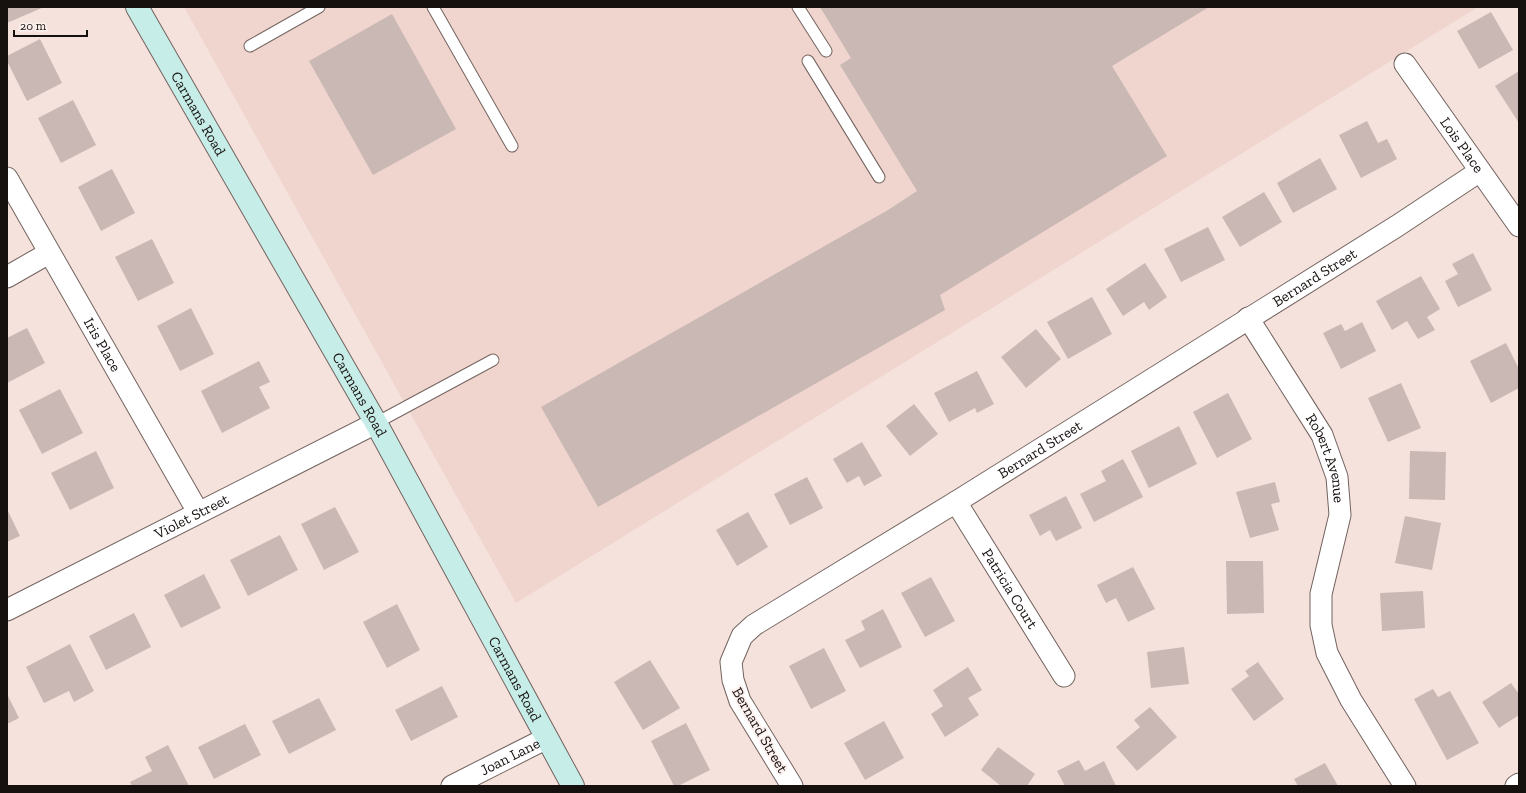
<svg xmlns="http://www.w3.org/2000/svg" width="1526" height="793" font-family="'Zilla Slab',serif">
	<rect width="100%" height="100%" fill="#f5e2dd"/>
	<!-- built -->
	<path fill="#f0d5ce" d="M184,7H1478L516,603Z"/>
	<!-- building -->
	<g fill="#cab8b4">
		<path d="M7,7H44L7,23Z"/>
		<path d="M820,7H1209L1112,66L1167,156L940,295L945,310L598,507L541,407L888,210L917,191L840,65L851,58Z"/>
		<path d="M1491,12L1513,50L1479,69L1457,31Z"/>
		<path d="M392,14L456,129L373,175L309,61Z"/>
		<path d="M40,39L62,83L27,101L7,61V56Z"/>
		<path d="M1519,71V123L1495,86Z"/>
		<path d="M73,100L96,145L61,163L38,118Z"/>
		<path d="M1367,121L1378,143L1387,139L1397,159L1361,178L1339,135Z"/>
		<path d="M1320,158L1337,189L1293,213L1277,183Z"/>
		<path d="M112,169L135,213L101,231L78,187Z"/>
		<path d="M1264,192L1282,222L1240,247L1222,217Z"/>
		<path d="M1208,227L1225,260L1181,282L1164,249Z"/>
		<path d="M152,239L174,283L138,301L115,257Z"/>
		<path d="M1473,253L1492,290L1458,307L1445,281L1458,274L1452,264Z"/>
		<path d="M1145,263L1167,297L1149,310L1144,302L1123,316L1106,289Z"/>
		<path d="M1421,276L1440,309L1427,317L1435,330L1418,339L1407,321L1392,330L1376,301Z"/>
		<path d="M1092,297L1112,334L1068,359L1047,322Z"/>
		<path d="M191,308L214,354L180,371L157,326Z"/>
		<path d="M1362,322L1376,351L1341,369L1323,333L1341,324L1345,331Z"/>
		<path d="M27,328L45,363L7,383V338Z"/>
		<path d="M1036,329L1061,359L1026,388L1001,357Z"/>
		<path d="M1506,343L1519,369V388L1491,403L1470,361Z"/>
		<path d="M259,361L270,382L259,387L270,408L222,433L201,391Z"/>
		<path d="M977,371L994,404L977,413L975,408L949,422L934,393Z"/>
		<path d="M1401,383L1421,428L1388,442L1368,398Z"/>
		<path d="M60,389L83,433L42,454L19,410Z"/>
		<path d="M1228,393L1252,439L1217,458L1193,412Z"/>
		<path d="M914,404L938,434L910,456L886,426Z"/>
		<path d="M1179,426L1197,464L1149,488L1131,451Z"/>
		<path d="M862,442L882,476L864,486L859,476L847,483L833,459Z"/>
		<path d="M96,451L114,488L70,510L51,473Z"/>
		<path d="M1410,451L1446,452L1445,500L1409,499Z"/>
		<path d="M1123,459L1143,497L1094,522L1080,494L1106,481L1101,471Z"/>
		<path d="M807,477L823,508L790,525L774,494Z"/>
		<path d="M1275,482L1280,502L1271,504L1279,530L1250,538L1236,492Z"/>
		<path d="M1066,496L1082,528L1056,541L1050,530L1040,536L1029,515Z"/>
		<path d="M335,507L359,552L324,570L301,524Z"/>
		<path d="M7,509L20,536L7,542Z"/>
		<path d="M748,512L768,547L737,566L716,530Z"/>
		<path d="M1405,516L1441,523L1432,570L1395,563Z"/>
		<path d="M280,535L298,570L248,596L230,560Z"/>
		<path d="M1226,561H1263L1264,613L1227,614Z"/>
		<path d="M1133,567L1155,609L1128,622L1116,598L1106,603L1097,585Z"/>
		<path d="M204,574L221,608L181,628L164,595Z"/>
		<path d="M931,577L955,621L925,637L901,593Z"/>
		<path d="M1423,591L1425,628L1382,631L1380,593Z"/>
		<path d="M397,604L420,650L387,668L363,622Z"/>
		<path d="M883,609L902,647L860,668L845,640L865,630L861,621Z"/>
		<path d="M134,613L151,647L106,670L89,636Z"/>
		<path d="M70,644L94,691L74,702L69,691L44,703L26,667Z"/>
		<path d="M1184,647L1189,684L1151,688L1147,652Z"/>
		<path d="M824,648L846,691L811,709L789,666Z"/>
		<path d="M650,660L680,708L643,730L614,682Z"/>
		<path d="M1258,662L1284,699L1254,721L1231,689L1249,676L1245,671Z"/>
		<path d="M968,667L982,690L968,698L979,715L945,737L931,714L943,706L933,690Z"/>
		<path d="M1511,683L1519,694V715L1499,728L1482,702Z"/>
		<path d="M442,686L458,717L411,741L395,710Z"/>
		<path d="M1433,689L1438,697L1450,691L1479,743L1447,760L1414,699Z"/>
		<path d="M7,694L19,718L7,724Z"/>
		<path d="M319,698L336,730L289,754L272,721Z"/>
		<path d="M1150,707L1177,737L1137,771L1116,747L1140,727L1134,720Z"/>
		<path d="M884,721L904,758L865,780L844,743Z"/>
		<path d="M686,723L710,770L678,786H674L651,741Z"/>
		<path d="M245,724L261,755L214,779L198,747Z"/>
		<path d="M168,745L189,786H132L130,782L152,771L145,757Z"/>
		<path d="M998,747L1035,774L1027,786H1001L981,770Z"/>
		<path d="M1079,760L1085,771L1104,761L1116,786H1065L1057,771Z"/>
		<path d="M1325,763L1338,786H1298L1294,779Z"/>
	</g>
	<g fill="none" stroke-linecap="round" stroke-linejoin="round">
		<!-- lane casing -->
		<g stroke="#73635f" stroke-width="13">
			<g id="lane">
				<path d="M433,7L512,146"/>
				<path d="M798,7L826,51"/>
				<path d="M250,46L319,7"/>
				<path d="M808,61L879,177"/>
				<path d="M376,423L493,360"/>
			</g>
		</g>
		<!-- street casing -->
		<g stroke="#73635f" stroke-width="23">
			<g id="street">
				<path id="s1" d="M1405,64L1519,226"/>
				<path id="s2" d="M7,178L198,512"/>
				<path d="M7,277L49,253"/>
				<path id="s3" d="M1248,318L1322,435L1337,477L1340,515L1321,594V625L1327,653L1351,700L1405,786"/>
				<path id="s4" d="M956,502L1064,676"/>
				<path id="s5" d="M7,610L376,423"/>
				<path id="s6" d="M452,786L547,738"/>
				<path id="s7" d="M792,786L740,701L733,680L731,662L742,636L754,625L956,502L1397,226L1480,171"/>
				<path d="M1516,786L1519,784"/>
			</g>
		</g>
		<!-- secondary casing -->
		<g stroke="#73635f" stroke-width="24">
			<g id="secondary">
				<path id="s8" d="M137,7L376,423L573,786"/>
			</g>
		</g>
		<!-- lane -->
		<use href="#lane" stroke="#fff" stroke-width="11"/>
		<!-- street -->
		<use href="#street" stroke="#fff" stroke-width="21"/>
		<!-- secondary -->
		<use href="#secondary" stroke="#c7ede8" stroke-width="22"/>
	</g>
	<g text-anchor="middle" stroke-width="4" stroke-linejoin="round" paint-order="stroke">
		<!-- street labels -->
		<g font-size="15" fill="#16100e" stroke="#fcf1ee">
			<text dy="5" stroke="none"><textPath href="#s8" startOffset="123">Carmans Road</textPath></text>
			<text dy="5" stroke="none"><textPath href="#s1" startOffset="99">Lois Place</textPath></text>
			<text dy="5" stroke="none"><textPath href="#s7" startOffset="844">Bernard Street</textPath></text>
			<text dy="5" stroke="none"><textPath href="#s2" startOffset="192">Iris Place</textPath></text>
			<text dy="5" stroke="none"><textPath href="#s8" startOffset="447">Carmans Road</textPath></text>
			<text dy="5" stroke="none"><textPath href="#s7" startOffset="520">Bernard Street</textPath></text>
			<text dy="5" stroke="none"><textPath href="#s3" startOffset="162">Robert Avenue</textPath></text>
			<text dy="5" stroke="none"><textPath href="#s5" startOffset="207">Violet Street</textPath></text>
			<text dy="5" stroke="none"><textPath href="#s4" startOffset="102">Patricia Court</textPath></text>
			<text dy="5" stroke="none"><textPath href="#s8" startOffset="771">Carmans Road</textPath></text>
			<text transform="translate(760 730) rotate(60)" y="5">Bernard Street</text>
			<text dy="5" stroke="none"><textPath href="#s6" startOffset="65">Joan Lane</textPath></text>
		</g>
	</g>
	<!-- border -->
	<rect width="1526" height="793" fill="none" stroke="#16100e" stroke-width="16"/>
	<!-- scale -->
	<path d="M14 30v6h73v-6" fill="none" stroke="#16100e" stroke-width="2"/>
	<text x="20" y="30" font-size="12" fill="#16100e" stroke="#fcf1ee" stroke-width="3" paint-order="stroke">20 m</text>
</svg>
